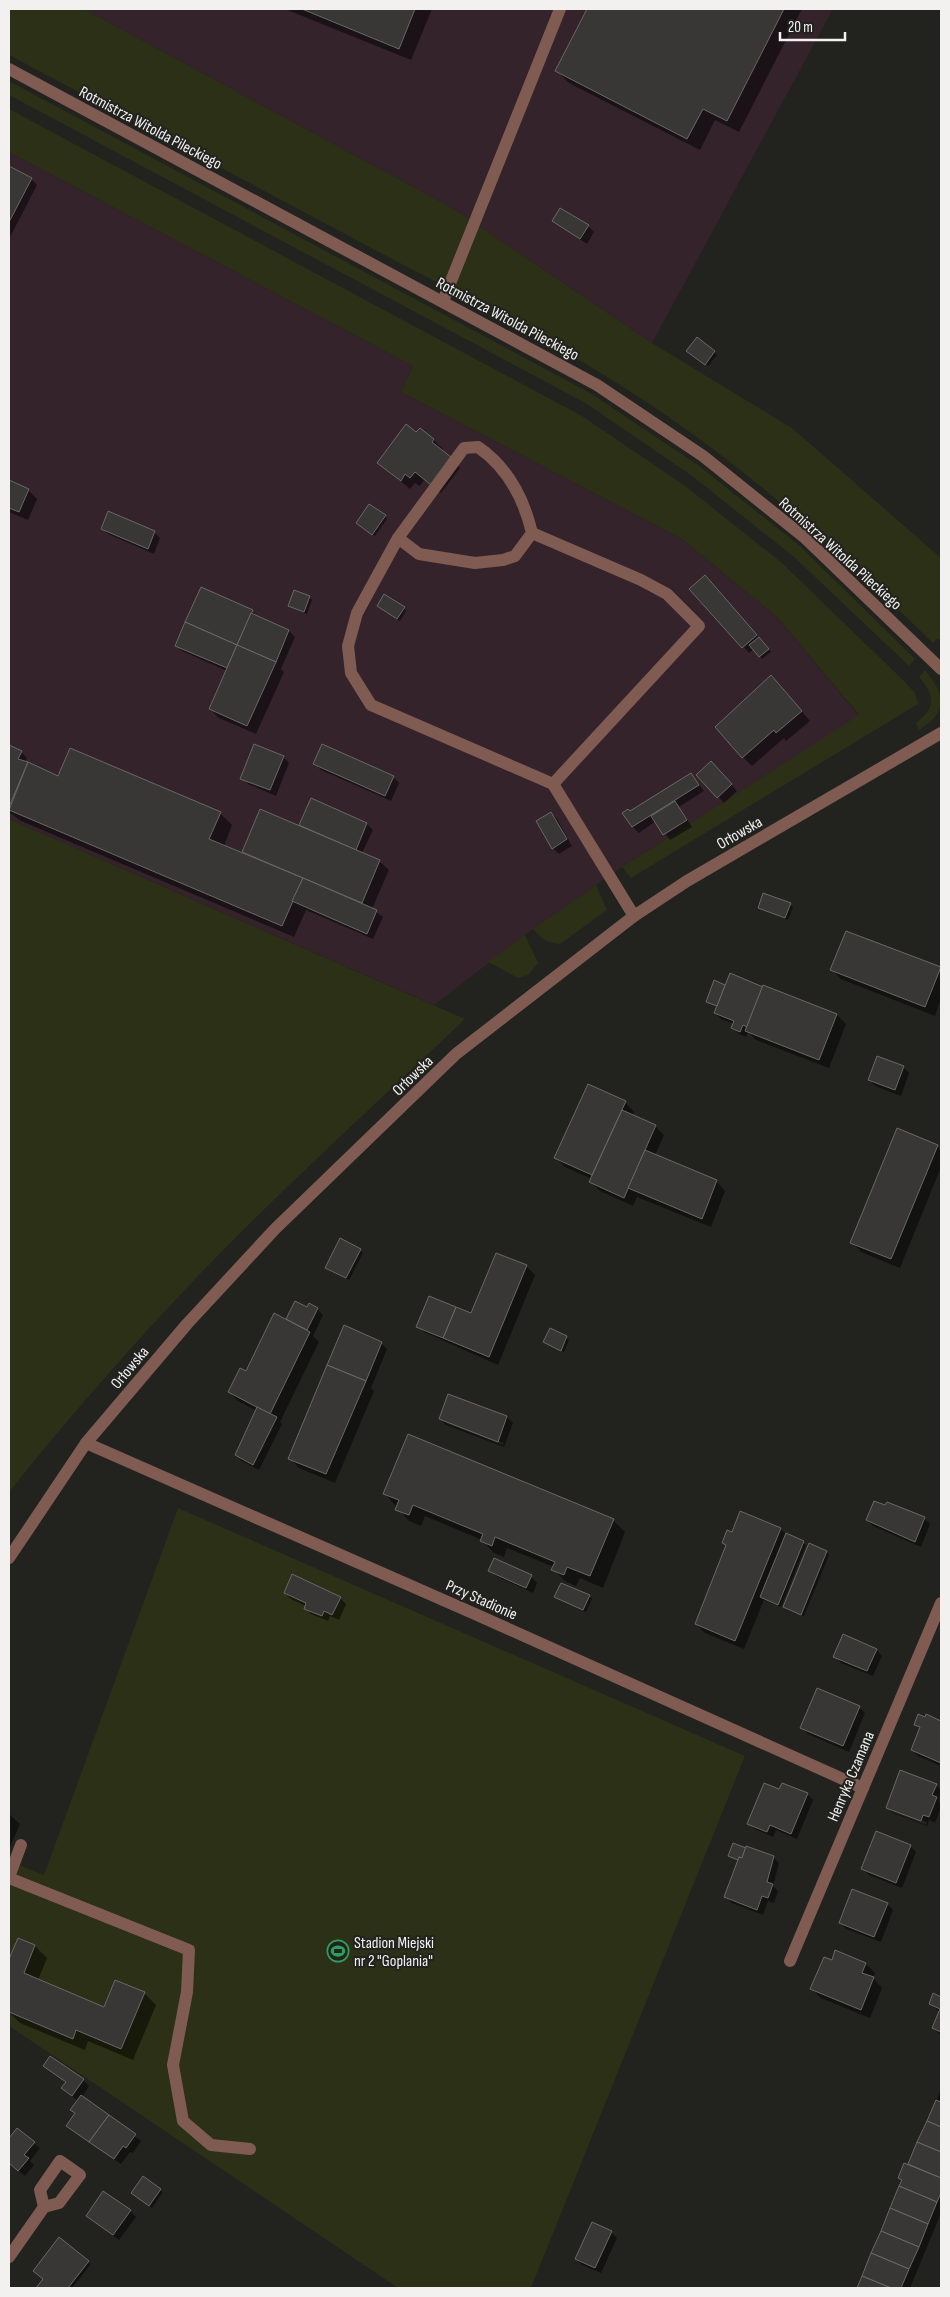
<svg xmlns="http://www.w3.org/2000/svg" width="950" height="2297" font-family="'Sofia Sans Condensed',sans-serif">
	<rect width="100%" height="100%" fill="#22221f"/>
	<!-- industrial -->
	<g fill="#34232b">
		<path d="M84,9H833L652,343L454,209Z"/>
		<path d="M9,152L413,366L401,392L682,539L778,618L859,716L622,867L533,929L434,1005L9,819Z"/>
	</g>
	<!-- green -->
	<g fill="#2b3016">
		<path d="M9,9H84L454,209L652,343L792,428L941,558V639H937L933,643C851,563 771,489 677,423C582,356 478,304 375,250C253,185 131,120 9,55Z"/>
		<path d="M9,81L592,394L698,465L800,546L915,659L909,666L794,557L692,476L587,404L9,95Z"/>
		<path d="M9,109L582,416L684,485L782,563L904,681L915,693L918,704L631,878L622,867L859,715L778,618L682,539L401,392L413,366L9,152Z"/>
		<path d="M925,670C945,695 950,710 919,730L916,723C937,707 935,696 919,677Z"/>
		<path d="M9,819L465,1019C377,1103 286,1185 201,1273C134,1343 69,1417 9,1492Z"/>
		<path d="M596,885L607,910L560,944C547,943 542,939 533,929Z"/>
		<path d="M525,935L538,963L528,975L518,978L488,962Z"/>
		<path d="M178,1508L745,1756L531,2288H398L9,2026V1861L44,1875Z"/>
	</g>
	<!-- shadow -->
	<g fill="#0007" fill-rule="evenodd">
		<path d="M285,9H432L411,60Z"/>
		<path d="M589,9H802L739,132L715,120L700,150L569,83L557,71Z"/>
		<path d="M9,167L31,179L37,185L9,239Z"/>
		<path d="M553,221L588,226L594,232L587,244Z"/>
		<path d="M697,339L717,355L708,366L691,353Z"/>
		<path d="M417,434L434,440L443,449L441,451L460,468L441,493L424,480L420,486L415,483L410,489L379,463Z"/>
		<path d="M9,482L28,490L37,499L28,520L9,512Z"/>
		<path d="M385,516L387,519L375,536L357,523Z"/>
		<path d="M102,528L154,532L160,538L154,554L108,534Z"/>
		<path d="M710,583L771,652L762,659L754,649L749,653L691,589Z"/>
		<path d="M310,597L312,600L307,614L289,606Z"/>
		<path d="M404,608L406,611L400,621L381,609Z"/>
		<path d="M252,611L260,619L289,631L295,637L281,669L284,672L256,734L219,718L210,709L227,671L182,651L176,645Z"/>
		<path d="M780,686L810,721L786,741L784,738L752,766L743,757Z"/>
		<path d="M9,746L21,752L27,758L25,763L29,765L59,777L220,813L232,825L224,846L243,854L261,811L304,829L301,825L367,824L373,830L362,853L379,861L389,870L372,909L383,917L373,939L306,910L294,937L21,821L9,812Z"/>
		<path d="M283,757L289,763L276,796L248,784L242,778Z"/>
		<path d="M315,764L393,777L399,783L391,801L321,770Z"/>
		<path d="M717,769L737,791L724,803L698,775Z"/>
		<path d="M691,774L704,791L679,807L692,827L670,840L656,821L639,833L633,827L630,812Z"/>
		<path d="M551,813L557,819L572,846L559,854L553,848Z"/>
		<path d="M790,904L793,907L788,920L759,908Z"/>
		<path d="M940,969L941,998L935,1016L841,979L832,970Z"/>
		<path d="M724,986L837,1015L846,1024L829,1068L756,1040L748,1032L746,1037L739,1034L733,1028L734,1024L721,1019L715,1013L717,1007L707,1002Z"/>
		<path d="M903,1067L909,1073L901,1096L875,1086L869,1080Z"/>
		<path d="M625,1102L634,1112L632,1116L655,1126L664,1135L655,1155L716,1181L725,1191L711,1227L637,1197L633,1206L600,1191L591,1182L592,1179L565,1167L556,1158Z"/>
		<path d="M937,1146L941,1151V1167L900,1268L861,1252L852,1242Z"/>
		<path d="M360,1250L363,1253L349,1280L327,1268Z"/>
		<path d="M526,1266L535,1275L498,1365L424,1332L418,1326L472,1315Z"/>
		<path d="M308,1308L317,1309L323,1315L313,1336L319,1342L280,1422L282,1424L259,1470L242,1461L236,1455L257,1411L238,1401L229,1392L291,1323L287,1319Z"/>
		<path d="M550,1330L569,1340L564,1352L545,1342Z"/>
		<path d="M381,1343L387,1349L371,1388L374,1391L335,1483L299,1468L290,1458Z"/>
		<path d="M449,1395L507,1417L513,1423L504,1447L446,1425L440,1419ZM446,1421L504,1443L503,1445L446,1423Z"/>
		<path d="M385,1494L613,1520L625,1532L603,1588L580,1578L576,1586L565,1581L553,1569L554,1567L507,1548L504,1557L494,1553L482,1540L425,1516L421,1526L409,1521Z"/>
		<path d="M924,1518L930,1524L921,1547L873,1526L867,1520Z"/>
		<path d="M780,1529L786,1534L806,1545L781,1607L764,1600L744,1649L705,1633L696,1624L727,1547L723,1543L733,1534Z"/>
		<path d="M827,1552L829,1555L804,1616L787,1610L784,1607Z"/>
		<path d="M495,1559L531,1577L537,1583L533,1593L496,1576L490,1570Z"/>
		<path d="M285,1593L340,1598L346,1604L339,1620L330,1616L328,1621L311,1614L305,1608L306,1606L291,1599Z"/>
		<path d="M589,1596L592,1599L586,1612L556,1597Z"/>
		<path d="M876,1650L882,1656L873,1676L841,1663L835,1657Z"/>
		<path d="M859,1707L865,1713L849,1752L808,1734L802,1728Z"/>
		<path d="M927,1716L941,1722V1766L918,1756L912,1750L921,1730L915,1724Z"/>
		<path d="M936,1785L941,1790L939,1800L941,1807L935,1823L929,1820L927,1826L893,1813L887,1807ZM893,1809L927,1822L926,1825L893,1812Z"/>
		<path d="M780,1791L807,1794L813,1800L797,1839L776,1830L773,1837L755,1829L749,1823Z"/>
		<path d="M9,1814L20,1824L9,1849Z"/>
		<path d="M910,1846L916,1852L902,1888L869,1875L863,1869Z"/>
		<path d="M730,1856L773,1857L779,1863L773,1886L778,1891L774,1903L768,1901L763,1915L732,1903L726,1897L739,1861Z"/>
		<path d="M887,1904L893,1910L881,1942L846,1929L840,1923Z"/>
		<path d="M18,1939L35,1946L47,1958L38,1980L105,2009L144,1993L156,2005L133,2060L88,2041L85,2050L20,2023L9,2012V1962Z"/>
		<path d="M832,1961L866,1964L875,1973L873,1978L882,1988L870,2018L821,1998L812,1989Z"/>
		<path d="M941,1995V2035L933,2028L940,2012L930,2004Z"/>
		<path d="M45,2066L83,2080L89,2086L82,2097L141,2141L133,2153L130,2152L121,2164L74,2131L78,2101L63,2088L67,2083Z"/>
		<path d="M941,2089V2213L910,2288H858L903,2181L899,2178L909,2166Z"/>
		<path d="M17,2129L40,2148L30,2161L34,2165L25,2176L9,2163V2140Z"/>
		<path d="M160,2190L163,2192L152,2208L135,2195Z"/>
		<path d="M130,2211L136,2217L119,2240L87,2216Z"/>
		<path d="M611,2232L617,2238L601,2273L582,2265L576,2259Z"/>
		<path d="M59,2239L91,2264L72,2288H37L44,2279Z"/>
	</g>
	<!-- building -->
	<g fill="#383735" stroke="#696966">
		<path d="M302,9H415L399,49Z"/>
		<path d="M587,9H784L727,121L703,109L687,139L555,71Z"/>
		<path d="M9,166L32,178L9,222Z"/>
		<path d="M560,208L589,225L580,239L552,221Z"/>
		<path d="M697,337L715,351L705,365L686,351Z"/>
		<path d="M406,424L416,432L420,428L434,439L432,442L452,458L431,485L415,472L410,478L405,474L401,481L377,463Z"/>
		<path d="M9,480L29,489L19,512L9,508Z"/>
		<path d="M369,504L386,515L372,535L356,523Z"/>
		<path d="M108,511L155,531L148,549L101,529Z"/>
		<path d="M705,575L757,635L742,648L689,589Z"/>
		<path d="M201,587L253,610L237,645L185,622Z"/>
		<path d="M294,590L310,596L304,612L288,606Z"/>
		<path d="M384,594L405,607L397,619L377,606Z"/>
		<path d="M251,613L289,630L276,662L237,645Z"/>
		<path d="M185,622L237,645L227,668L175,646Z"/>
		<path d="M759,637L769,649L759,657L749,645Z"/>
		<path d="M237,645L276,662L247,726L209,709Z"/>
		<path d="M771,675L802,711L776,733L774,730L742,758L715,727Z"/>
		<path d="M254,744L284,756L270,790L240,779Z"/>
		<path d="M322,744L394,776L385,796L313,764Z"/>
		<path d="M9,745L22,751L18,759L28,762L9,807Z"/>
		<path d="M70,748L221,812L209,839L303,878L282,926L9,810L28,762L58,776Z"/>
		<path d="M711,761L732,784L717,798L696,775Z"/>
		<path d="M691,773L699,785L632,827L622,813L628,809L630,811Z"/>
		<path d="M311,798L367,823L356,850L299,825Z"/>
		<path d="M675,801L687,820L663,835L651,816Z"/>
		<path d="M260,809L380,860L362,903L242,852Z"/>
		<path d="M551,812L567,839L552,849L536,821Z"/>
		<path d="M303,878L377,910L367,934L292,901Z"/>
		<path d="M763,893L791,903L785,918L758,908Z"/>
		<path d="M846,931L941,967L925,1007L830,970Z"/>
		<path d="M730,973L763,987L747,1027L743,1025L740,1032L731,1028L734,1021L714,1013Z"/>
		<path d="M714,980L725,985L717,1006L706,1002Z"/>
		<path d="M763,985L837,1014L819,1060L745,1031Z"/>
		<path d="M877,1056L904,1066L895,1090L868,1080Z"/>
		<path d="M588,1084L626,1101L592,1175L554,1158Z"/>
		<path d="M622,1110L656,1125L624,1198L589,1182Z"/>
		<path d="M897,1128L938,1145L891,1259L850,1243Z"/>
		<path d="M645,1150L717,1180L702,1219L628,1188Z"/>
		<path d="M340,1238L361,1249L346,1278L325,1268Z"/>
		<path d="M496,1253L527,1265L489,1357L443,1338L456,1307L471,1313Z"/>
		<path d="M429,1296L456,1307L443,1338L416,1327Z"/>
		<path d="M295,1301L307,1307L309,1303L318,1308L307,1330L286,1319Z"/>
		<path d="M274,1313L310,1332L270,1414L228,1392L240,1368L246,1371Z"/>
		<path d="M344,1325L382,1342L366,1381L327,1365Z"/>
		<path d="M550,1328L567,1336L561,1351L543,1342Z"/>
		<path d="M327,1365L366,1381L326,1474L288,1459Z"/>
		<path d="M448,1394L507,1416L498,1442L439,1419Z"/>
		<path d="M257,1407L277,1417L253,1465L235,1455Z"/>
		<path d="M408,1434L614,1519L590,1576L567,1567L564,1575L551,1570L555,1562L495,1537L492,1546L480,1541L483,1534L413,1505L409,1515L395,1510L399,1500L383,1494Z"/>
		<path d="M874,1501L885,1505L887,1502L925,1517L915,1542L866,1520Z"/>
		<path d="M740,1511L781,1528L735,1641L695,1624L726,1545L722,1543L727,1530L732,1532Z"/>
		<path d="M786,1533L804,1541L778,1605L760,1597Z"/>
		<path d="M809,1543L827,1551L801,1615L783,1607Z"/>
		<path d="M494,1558L532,1575L526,1588L488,1571Z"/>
		<path d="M292,1574L341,1597L332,1615L324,1611L322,1616L304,1609L306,1603L284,1593Z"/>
		<path d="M561,1583L590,1595L583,1610L554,1597Z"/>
		<path d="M843,1634L877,1649L867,1671L833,1657Z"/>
		<path d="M817,1688L860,1706L843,1746L800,1728Z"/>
		<path d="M918,1714L925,1717L926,1714L941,1721V1763L911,1750L920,1727L914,1725Z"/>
		<path d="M900,1770L937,1784L932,1795L937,1797L929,1817L923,1815L921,1821L886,1808Z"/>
		<path d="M764,1783L779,1789L782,1783L808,1793L791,1834L770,1825L767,1832L747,1824Z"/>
		<path d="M876,1831L911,1845L896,1883L861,1869Z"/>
		<path d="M733,1843L746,1848L742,1858L739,1857L738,1860L728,1856Z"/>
		<path d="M746,1846L774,1856L767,1882L773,1884L768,1898L762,1896L757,1910L724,1897L739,1857L742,1858Z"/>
		<path d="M852,1889L888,1903L874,1937L839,1923Z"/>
		<path d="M18,1938L35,1945L24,1973L104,2007L115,1980L145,1992L121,2049L76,2030L73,2039L9,2012V1959Z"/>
		<path d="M835,1950L866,1963L862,1973L874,1977L861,2010L810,1989L824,1957L832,1960Z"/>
		<path d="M933,1993L941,1997V2032L932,2028L940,2009L929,2004Z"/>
		<path d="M50,2056L84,2079L72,2096L61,2088L66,2082L43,2066Z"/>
		<path d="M81,2095L109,2115L89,2142L66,2126L75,2113L70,2110Z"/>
		<path d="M936,2100L941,2102V2127L927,2121Z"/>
		<path d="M109,2115L136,2134L126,2148L123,2146L114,2159L89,2142Z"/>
		<path d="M927,2121L941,2127V2152L917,2142Z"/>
		<path d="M17,2128L35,2142L24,2155L29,2158L18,2171L9,2163V2138Z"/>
		<path d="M917,2142L941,2152V2178L908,2164Z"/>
		<path d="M904,2163L941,2178V2193L937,2202L899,2186L902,2180L898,2178Z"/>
		<path d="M143,2176L161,2189L149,2206L131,2193Z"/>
		<path d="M899,2186L937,2202L928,2224L890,2208Z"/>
		<path d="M103,2191L131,2210L113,2235L86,2216Z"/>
		<path d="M890,2208L928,2224L919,2247L881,2231Z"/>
		<path d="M592,2222L612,2231L595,2268L575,2259Z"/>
		<path d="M881,2231L919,2247L909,2269L871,2253Z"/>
		<path d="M59,2237L89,2261L68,2288H36L43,2279L33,2271Z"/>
		<path d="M871,2253L909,2269L901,2288H891L862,2276Z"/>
		<path d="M862,2276L891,2288H857Z"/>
	</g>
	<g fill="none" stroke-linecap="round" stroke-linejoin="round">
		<!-- minor -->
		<g stroke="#7f5b51" stroke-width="12">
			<path d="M9,69L597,385L703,456L804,537L941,669"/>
			<path d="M443,301L560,9"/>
			<path d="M532,533L641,580L667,594L699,626L553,784"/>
			<path d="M398,538L464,448L478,447C507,467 524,499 532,533L515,556L503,560L475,563L419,554L398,538L357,613L348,646L351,673L371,705L553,784L634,916"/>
			<path d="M86,1443L475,1614L863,1788"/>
			<path d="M9,1558L86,1443L187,1324L275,1229L456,1054L634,916L687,881L941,733"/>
			<path d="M9,1877L21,1845"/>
			<path d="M9,1878L189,1950L187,1992L173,2065L183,2121L211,2145L250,2149"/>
			<path d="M790,1961L941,1603"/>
			<path d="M9,2257L44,2207L59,2203L80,2175L60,2161L40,2190L44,2207"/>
		</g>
	</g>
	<!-- icons -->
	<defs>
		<g id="stadium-ring" transform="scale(1.125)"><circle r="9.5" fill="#22221f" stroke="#2e9e5b" stroke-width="1.5"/><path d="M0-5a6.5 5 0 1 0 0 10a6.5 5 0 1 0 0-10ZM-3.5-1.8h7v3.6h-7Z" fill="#2e9e5b"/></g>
	</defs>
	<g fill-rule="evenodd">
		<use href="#stadium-ring" x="338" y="1951"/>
	</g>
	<g text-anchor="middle" stroke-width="4" stroke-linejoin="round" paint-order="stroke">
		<!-- street labels -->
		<g font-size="16" fill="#f2f1f0" stroke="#22221f">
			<text transform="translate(151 127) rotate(28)" y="6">Rotmistrza Witolda Pileckiego</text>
			<text transform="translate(508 318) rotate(28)" y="6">Rotmistrza Witolda Pileckiego</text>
			<text transform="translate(841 553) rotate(42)" y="6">Rotmistrza Witolda Pileckiego</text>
			<text transform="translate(739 832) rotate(-30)" y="6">Orłowska</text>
			<text transform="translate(412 1075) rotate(-44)" y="6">Orłowska</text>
			<text transform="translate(129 1367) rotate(-50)" y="6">Orłowska</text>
			<text transform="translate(482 1599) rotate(24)" y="6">Przy Stadionie</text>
			<text transform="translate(850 1776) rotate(-67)" y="6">Henryka Czamana</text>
		</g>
		<!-- poi labels -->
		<g font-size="16" fill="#f2f1f0" stroke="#22221f" text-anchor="start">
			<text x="354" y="1948">Stadion Miejski<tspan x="354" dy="18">nr 2 "Goplania"</tspan></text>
		</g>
	</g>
	<!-- border -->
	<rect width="950" height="2297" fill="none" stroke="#f2f1f0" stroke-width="20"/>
	<!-- scale -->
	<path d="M780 32v8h65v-8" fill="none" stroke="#f2f1f0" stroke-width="2.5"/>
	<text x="788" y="32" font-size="15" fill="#f2f1f0" stroke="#22221f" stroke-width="4" paint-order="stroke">20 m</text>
</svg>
